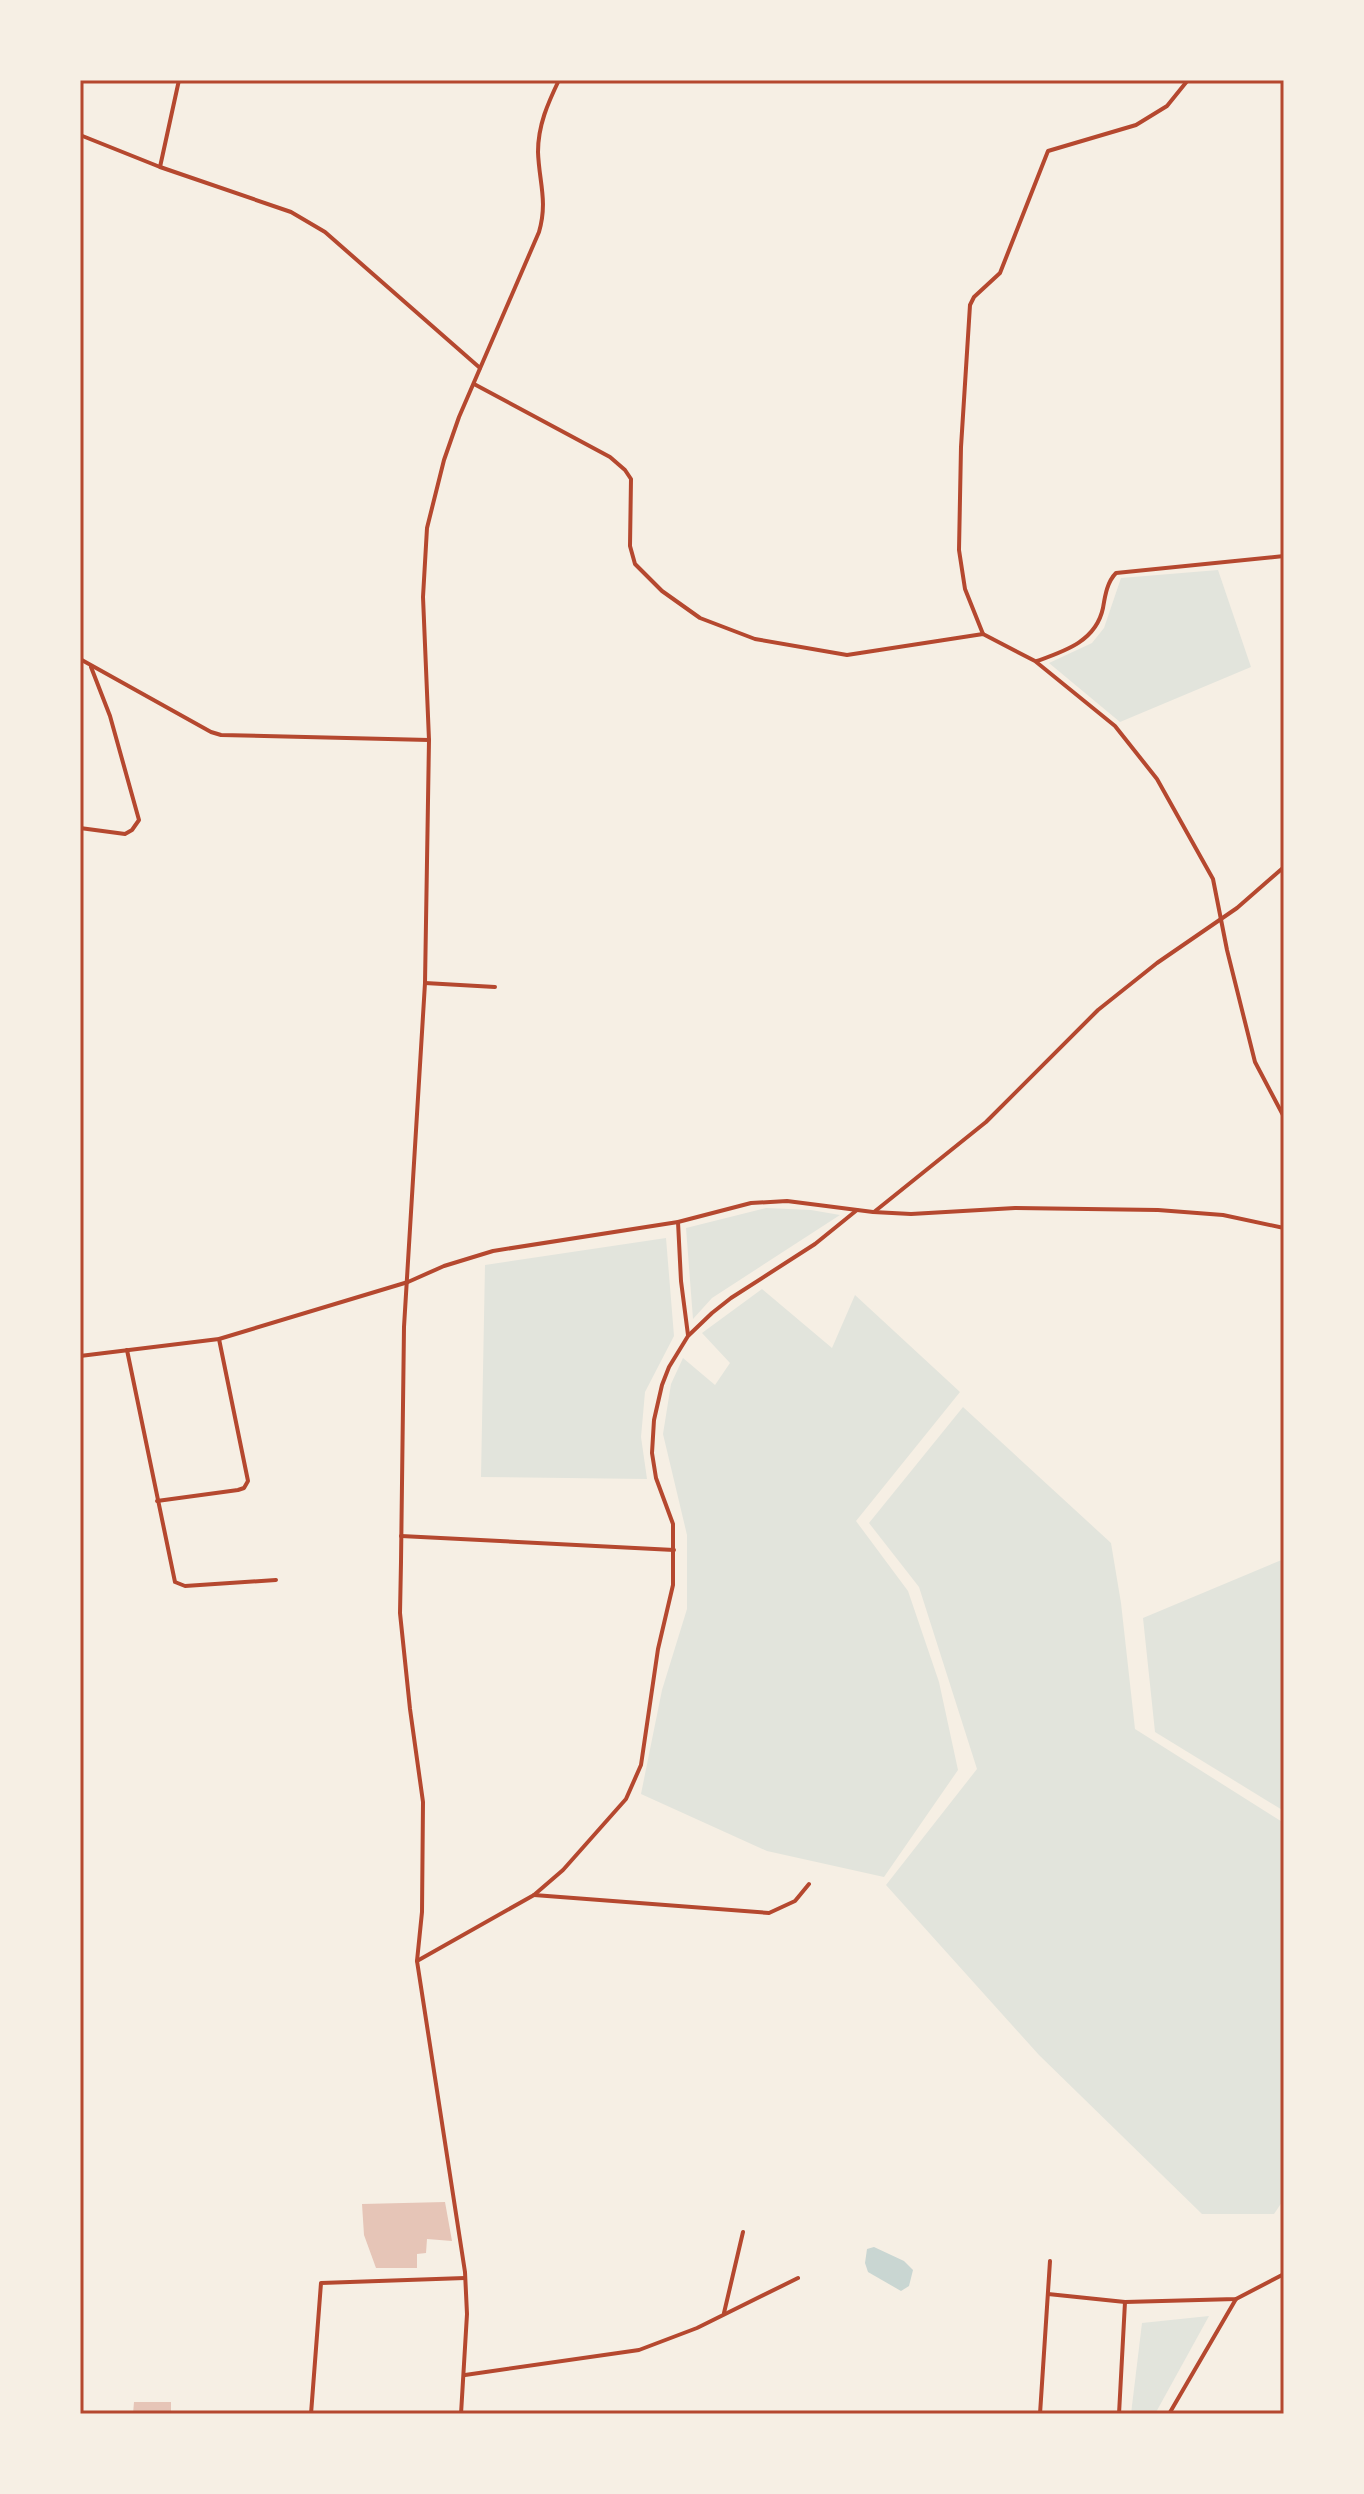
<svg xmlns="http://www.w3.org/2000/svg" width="1364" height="2494" font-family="Ubuntu,sans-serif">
	<rect width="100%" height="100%" fill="#f6efe4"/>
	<!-- green -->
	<g fill="#e2e4dc">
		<path d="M1218,570L1251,667L1120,722L1049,663L1092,643L1104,628L1121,578Z"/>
		<path d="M766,1208L811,1210L840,1215L712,1298L693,1319L686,1228Z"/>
		<path d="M666,1238L674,1336L645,1392L641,1437L647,1479L481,1477L485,1265Z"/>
		<path d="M762,1289L832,1348L855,1295L960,1392L856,1521L908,1591L939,1682L958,1770L884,1877L767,1851L641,1794L662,1690L687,1609V1535L663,1434L671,1384L683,1358L715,1385L730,1363L702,1333Z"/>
		<path d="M963,1407L1111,1543L1121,1603L1135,1729L1284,1823V2199L1274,2214H1202L1039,2055L886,1885L977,1769L919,1587L869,1523Z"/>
		<path d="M1284,1559V1811L1155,1732L1143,1618Z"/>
		<path d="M1209,2316L1155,2414H1131L1142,2323Z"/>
	</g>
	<!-- water -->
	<path fill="#c9d6d2" d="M874,2247L904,2261L913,2270L909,2286L901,2291L868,2272L865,2263L867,2249Z"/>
	<!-- building -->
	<g fill="#e6c5b7">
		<path d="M445,2202L452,2241L427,2239L426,2253L417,2254V2268H376L364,2235L362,2204Z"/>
		<path d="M134,2402H171V2414H133Z"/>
	</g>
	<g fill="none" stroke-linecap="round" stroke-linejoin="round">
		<!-- minor -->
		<g stroke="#b5482f" stroke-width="4">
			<path d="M80,135L160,167L291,212L325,232L480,368"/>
			<path d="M160,167L179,80"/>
			<path d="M474,384L610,457L625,470L631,479L630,546L635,564L662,591L700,618L755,639L847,655L983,634L1035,661L1115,726L1157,779L1213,879L1227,950L1255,1062L1284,1117"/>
			<path d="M983,634L965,589L959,550L961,447L970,305L974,297L1000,273L1048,151L1136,125L1167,106L1188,80"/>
			<path d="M80,659L211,732L221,735L429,740"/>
			<path d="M1037,661C1065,651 1096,641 1103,608C1105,596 1107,582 1116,573L1284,556"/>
			<path d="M80,828L125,834L132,830L139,820L110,716L91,667"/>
			<path d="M425,983L495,987"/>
			<path d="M874,1212L986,1122L1098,1010L1157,963L1237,908L1284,867"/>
			<path d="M678,1222L681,1281L688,1335"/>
			<path d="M127,1350L175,1582L185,1586L276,1580"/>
			<path d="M80,1356L219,1339L408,1282L444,1266L493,1251L678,1222L751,1203L787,1201L873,1212L911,1214L1015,1208L1158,1210L1223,1215L1284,1228"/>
			<path d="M157,1501L238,1490L244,1488L248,1481L219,1339"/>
			<path d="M401,1536L674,1550"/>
			<path d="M534,1895L769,1913L795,1901L809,1884"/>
			<path d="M417,1961L534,1895L563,1870L626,1799L641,1765L658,1649L673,1585V1524L656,1478L652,1453L654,1420L662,1385L669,1367L688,1336L712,1313L731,1298L815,1244L857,1210"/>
			<path d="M1048,2294L1125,2302L1236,2299L1284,2274"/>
			<path d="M724,2313L743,2232"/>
			<path d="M465,2375L639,2350L697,2328L798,2278"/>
			<path d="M311,2414L321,2283L465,2278"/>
			<path d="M461,2414L467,2314L465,2272L417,1961L422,1912L423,1802L410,1709L400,1613L401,1562L404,1327L425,983L429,740L423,597L427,528L444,460L459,417L539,232C548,201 539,182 538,152C538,125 548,103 559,80"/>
			<path d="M1040,2414L1050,2261"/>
			<path d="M1119,2414L1125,2302"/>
			<path d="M1169,2414L1236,2299"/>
		</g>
	</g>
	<!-- border -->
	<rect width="1364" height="2494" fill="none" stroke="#f6efe4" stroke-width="164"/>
	<rect x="82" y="82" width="1200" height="2330" fill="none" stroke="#b5482f" stroke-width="3"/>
</svg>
